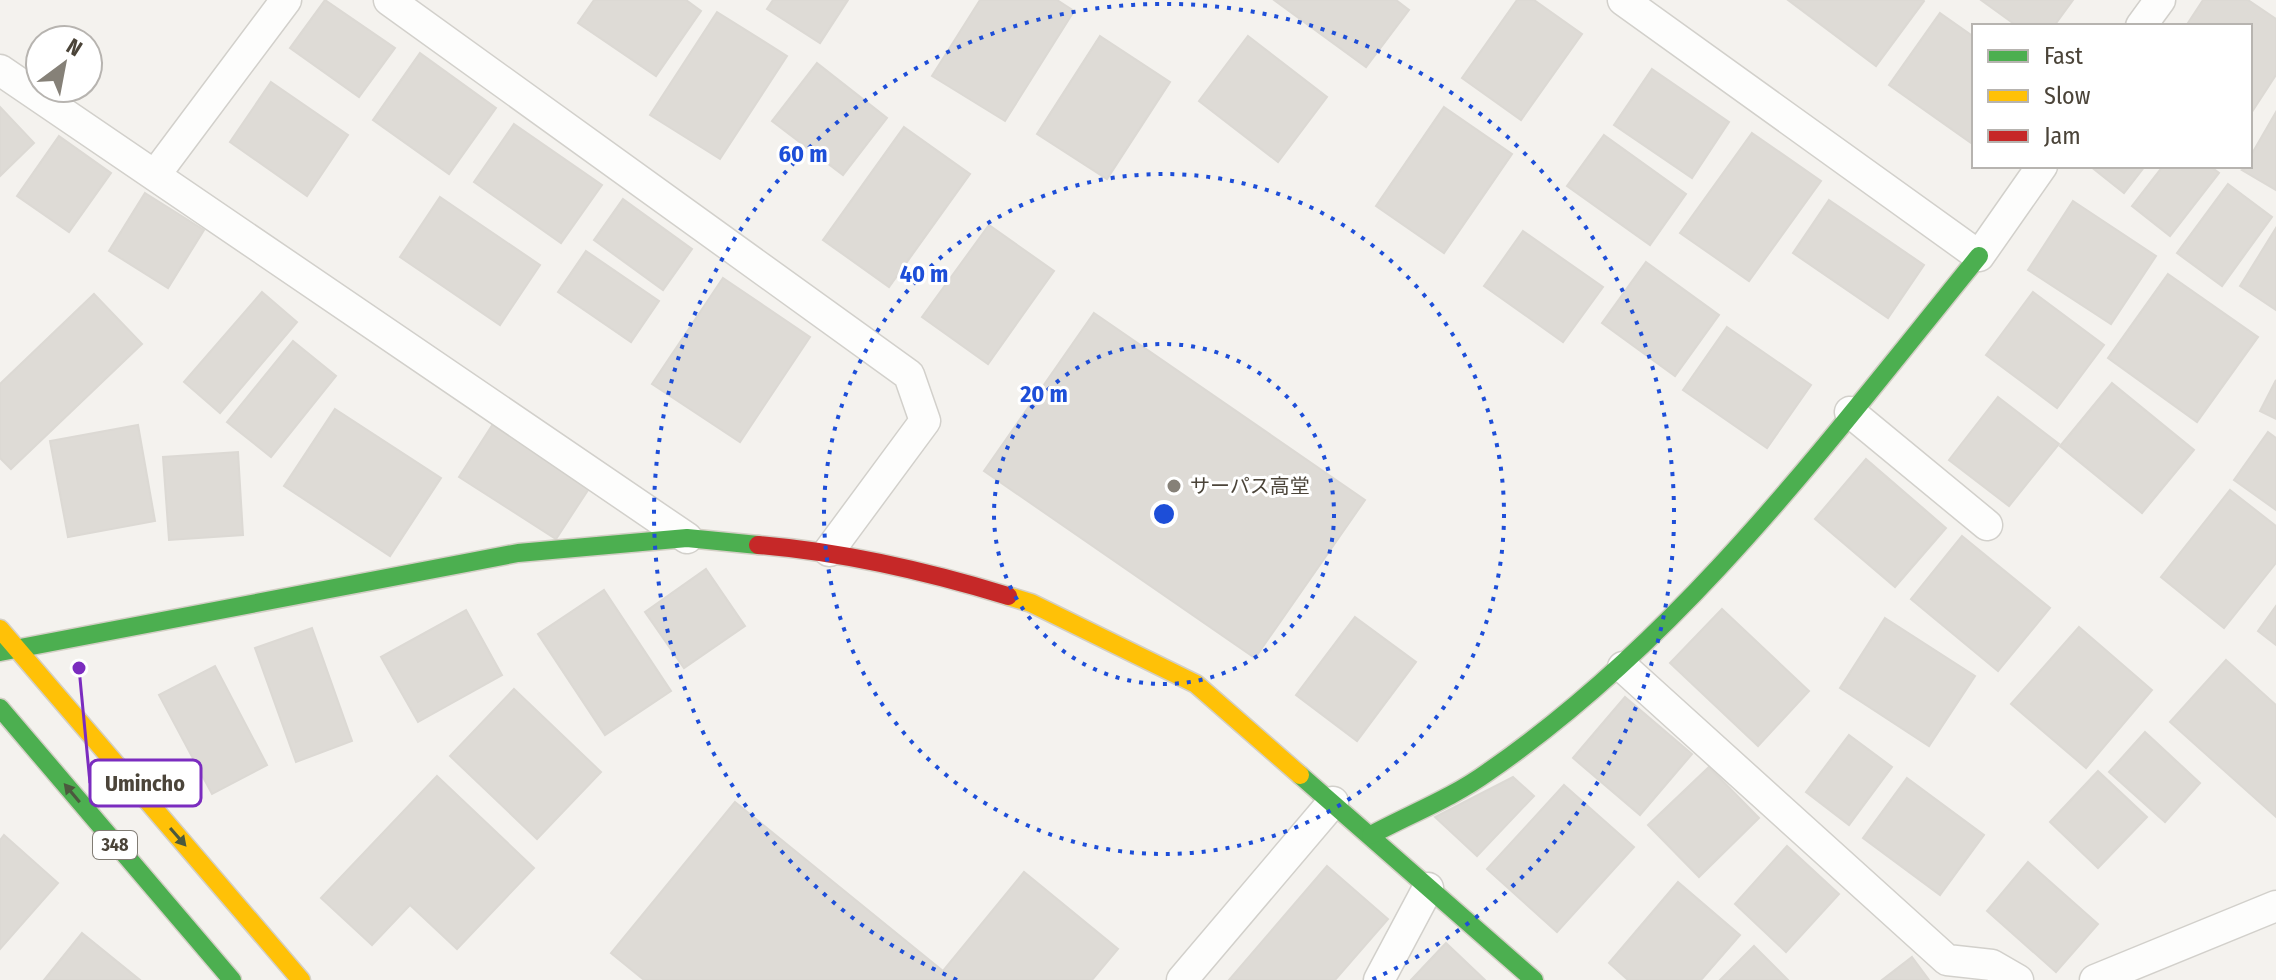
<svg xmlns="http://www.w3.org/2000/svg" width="2276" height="980" font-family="'Fira Sans Condensed','Noto Sans JP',sans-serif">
	<rect width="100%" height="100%" fill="#f4f2ee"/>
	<!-- building -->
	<g fill="#dedbd6" stroke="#dcd9d4" stroke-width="2">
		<path d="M325,0L395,48L359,97L290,48Z"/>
		<path d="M594,0H686L701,11L656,76L578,23Z"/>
		<path d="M773,0H848L820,43L767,9Z"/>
		<path d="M980,0H1057L1074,11L1005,121L932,76Z"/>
		<path d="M1274,0H1396L1409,10L1366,67Z"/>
		<path d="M1517,0H1534L1582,34L1521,120L1462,78Z"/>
		<path d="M1788,0H1923L1924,1L1876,66Z"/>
		<path d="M1981,0H2073L2054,26H2017Z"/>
		<path d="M2203,0H2248L2276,19V75L2250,115V26H2186Z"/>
		<path d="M717,12L787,56L720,159L650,115Z"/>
		<path d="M1940,13L1974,37V145L1889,85Z"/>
		<path d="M1100,36L1170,82L1107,179L1037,134Z"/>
		<path d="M1248,36L1327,97L1278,162L1199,101Z"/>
		<path d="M420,53L496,108L449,174L373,120Z"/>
		<path d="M817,63L887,118L843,175L772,121Z"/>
		<path d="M1652,69L1729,122L1692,178L1614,125Z"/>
		<path d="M271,82L348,135L307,196L230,142Z"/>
		<path d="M0,107L34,143L0,176Z"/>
		<path d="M1444,107L1512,154L1444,253L1376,206Z"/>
		<path d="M2276,112V190L2242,170L2250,166V157Z"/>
		<path d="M514,124L602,185L561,243L474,182Z"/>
		<path d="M904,127L970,174L889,287L823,240Z"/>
		<path d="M1752,133L1821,181L1749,281L1680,233Z"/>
		<path d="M1604,135L1686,194L1650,245L1567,186Z"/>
		<path d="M59,136L111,173L69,232L17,196Z"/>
		<path d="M2090,166H2145L2124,193Z"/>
		<path d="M2163,166H2210L2219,173L2170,236L2132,206Z"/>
		<path d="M2228,184L2272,217L2222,286L2177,253Z"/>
		<path d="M145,193L204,230L168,288L109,251Z"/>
		<path d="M440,197L540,265L500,325L400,257Z"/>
		<path d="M623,199L692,249L663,290L594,240Z"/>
		<path d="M1829,200L1924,265L1888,318L1793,253Z"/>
		<path d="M2073,201L2156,256L2111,324L2028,270Z"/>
		<path d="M989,225L1054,271L988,364L922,317Z"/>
		<path d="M2276,228V310L2240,286Z"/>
		<path d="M1523,231L1603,287L1563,342L1484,286Z"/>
		<path d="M586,251L659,301L631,342L558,292Z"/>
		<path d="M1646,262L1719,315L1675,376L1602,323Z"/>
		<path d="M2168,274L2258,337L2197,422L2108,358Z"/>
		<path d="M723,278L810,337L740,442L652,384Z"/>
		<path d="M262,292L297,322L220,413L184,382Z"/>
		<path d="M2033,292L2104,345L2057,408L1986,355Z"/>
		<path d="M94,294L142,344L11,469L0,458V384Z"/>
		<path d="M1094,313L1365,500L1255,658L984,471Z"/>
		<path d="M1727,327L1811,385L1767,448L1683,390Z"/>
		<path d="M293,341L336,376L271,457L227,422Z"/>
		<path d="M2276,380V419L2260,411Z"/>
		<path d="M2112,383L2194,450L2142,513L2060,446Z"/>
		<path d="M1998,397L2059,444L2009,506L1949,460Z"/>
		<path d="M335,409L441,478L390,556L284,486Z"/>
		<path d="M493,424L590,487L556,539L459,477Z"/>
		<path d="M138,425L155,521L68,537L50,441Z"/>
		<path d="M2268,432L2276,438V510L2234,480Z"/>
		<path d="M238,452L243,535L169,540L163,457Z"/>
		<path d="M1866,459L1946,528L1895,587L1815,519Z"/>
		<path d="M2230,490L2276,526V563L2224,628L2161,577Z"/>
		<path d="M1962,536L2050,608L1998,671L1911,599Z"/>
		<path d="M706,569L745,626L684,668L645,612Z"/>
		<path d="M604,590L671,691L605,735L538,634Z"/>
		<path d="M2276,606V645L2258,631Z"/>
		<path d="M1722,609L1809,691L1758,746L1670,663Z"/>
		<path d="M466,610L502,675L418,722L381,657Z"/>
		<path d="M1355,617L1416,662L1357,741L1296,695Z"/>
		<path d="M1885,618L1975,676L1929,746L1840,688Z"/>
		<path d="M2079,627L2152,690L2086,768L2011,704Z"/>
		<path d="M312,628L352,741L296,762L255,648Z"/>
		<path d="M2226,660L2276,705V817L2170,722Z"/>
		<path d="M215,666L267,765L212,794L159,695Z"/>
		<path d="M514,689L601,772L537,839L450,756Z"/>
		<path d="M1625,697L1692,754L1640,815L1573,758Z"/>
		<path d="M2145,732L2200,783L2165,822L2109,772Z"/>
		<path d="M1849,735L1892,767L1849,825L1806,792Z"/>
		<path d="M1709,767L1759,818L1699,877L1648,825Z"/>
		<path d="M2098,771L2147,817L2098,868L2050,822Z"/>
		<path d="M437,776L534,868L457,949L410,905L372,945L321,898Z"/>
		<path d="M1513,777L1534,796L1477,856L1435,817Z"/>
		<path d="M1907,778L1984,835L1940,895L1863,838Z"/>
		<path d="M1564,785L1634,847L1557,932L1487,869Z"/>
		<path d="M735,802L943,971L1024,872L1118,949L1092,980H644L611,953Z"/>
		<path d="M4,835L58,883L0,949V840Z"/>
		<path d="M1787,846L1839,894L1786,952L1735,904Z"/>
		<path d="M2028,862L2098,924L2056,972L1987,911Z"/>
		<path d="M1327,866L1388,919L1335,980H1229Z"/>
		<path d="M1678,882L1740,935L1701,980H1628L1609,963Z"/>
		<path d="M82,933L140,980H44Z"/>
		<path d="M1446,943L1485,980H1411Z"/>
		<path d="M1754,946L1788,980H1720Z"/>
		<path d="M1912,957L1929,980H1882Z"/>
	</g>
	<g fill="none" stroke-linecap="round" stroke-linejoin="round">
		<!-- lane casing -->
		<g stroke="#d2d0cb" stroke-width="33">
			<g id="lane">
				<path d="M389,0L909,375L925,421L829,551"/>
				<path d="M1623,0L1979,256L2042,166"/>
				<path d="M2141,26L2160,0"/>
				<path d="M0,70L687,538"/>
				<path d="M155,175L286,0"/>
				<path d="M1850,412L1987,525"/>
				<path d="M1623,667L1947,960L1992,965L2018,980"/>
				<path d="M1182,980L1333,802"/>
				<path d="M1379,980L1428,888"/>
				<path d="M2095,980L2276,906"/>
			</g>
		</g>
		<!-- fast casing -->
		<g stroke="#d3cfc5" stroke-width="21">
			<g id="fast">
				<path d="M0,652L518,553L687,538L758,545"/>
				<path d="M0,708L232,980"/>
				<path d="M1300,775L1534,980"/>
				<path d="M1371,835C1410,814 1452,798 1488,772C1685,636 1829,440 1979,256"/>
			</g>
		</g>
		<!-- slow casing -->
		<g stroke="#d3cfc5" stroke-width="21">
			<g id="slow">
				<path d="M1008,596L1031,603L1196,684L1300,775"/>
				<path d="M0,629L301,980"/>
			</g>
		</g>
		<!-- jam casing -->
		<g stroke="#d3cfc5" stroke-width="21">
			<path id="jam" d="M758,545C844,552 926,571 1008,596"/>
		</g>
		<!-- lane -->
		<use href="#lane" stroke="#fdfdfc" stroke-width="30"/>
		<!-- fast -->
		<use href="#fast" stroke="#4caf50" stroke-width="18"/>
		<!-- slow -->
		<use href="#slow" stroke="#ffc107" stroke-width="18"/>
		<!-- jam -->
		<use href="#jam" stroke="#c62828" stroke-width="18"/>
	</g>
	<!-- one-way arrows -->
	<defs><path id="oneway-solid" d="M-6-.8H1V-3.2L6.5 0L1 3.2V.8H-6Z" transform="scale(2)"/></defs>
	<g fill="#4b593e">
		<use href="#oneway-solid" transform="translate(72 793) rotate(-130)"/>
		<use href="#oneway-solid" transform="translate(178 837) rotate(49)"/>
	</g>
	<!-- distance rings -->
	<g fill="none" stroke="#1d4ed8" stroke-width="4" stroke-dasharray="4 8">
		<circle cx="1164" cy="514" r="170"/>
		<circle cx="1164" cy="514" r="340"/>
		<path d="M957 980A510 510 0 1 1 1371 980"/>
	</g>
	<!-- markers -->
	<circle fill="#868178" stroke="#fff" stroke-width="3" cx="1174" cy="486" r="8"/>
	<g text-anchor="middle" stroke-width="6" stroke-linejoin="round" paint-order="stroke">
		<!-- shield labels -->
		<rect fill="#fff" stroke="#817c74" stroke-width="2" x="93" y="831" width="44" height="28" rx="6"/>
		<g font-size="18" font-weight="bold" fill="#4b4439">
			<text x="115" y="851">348</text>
		</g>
		<!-- poi labels -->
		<g font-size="20" fill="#4b4439" stroke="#fff" text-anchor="start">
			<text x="1190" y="493">サーパス高堂</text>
		</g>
	</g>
	<circle cx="1164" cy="514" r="12" fill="#1d4ed8" stroke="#fff" stroke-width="4"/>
	<g font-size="24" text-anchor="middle" font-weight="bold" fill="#1d4ed8" stroke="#fff" stroke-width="6" stroke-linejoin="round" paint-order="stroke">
		<text x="803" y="162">60 m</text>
		<text x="924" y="282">40 m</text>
		<text x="1044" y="402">20 m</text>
	</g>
	<!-- callouts -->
	<path fill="none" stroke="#7b2cbf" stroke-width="3" d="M79 668L90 783"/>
	<circle fill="#7b2cbf" stroke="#fff" stroke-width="3" cx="79" cy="668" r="8"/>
	<rect fill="#fff" stroke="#7b2cbf" stroke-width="3" x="90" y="760" width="111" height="46" rx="8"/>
	<g font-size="22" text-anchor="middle" font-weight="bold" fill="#4b4439">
		<text x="145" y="791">Umincho</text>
	</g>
	<!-- legend -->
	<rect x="1972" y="24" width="280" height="144" fill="#ffffff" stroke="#b7b4b0" stroke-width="2"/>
	<rect x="1988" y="50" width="40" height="12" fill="#4caf50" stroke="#b7b4b0" stroke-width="2"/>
	<text x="2044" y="64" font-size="24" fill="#4b4439">Fast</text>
	<rect x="1988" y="90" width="40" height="12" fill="#ffc107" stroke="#b7b4b0" stroke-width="2"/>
	<text x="2044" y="104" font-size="24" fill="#4b4439">Slow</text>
	<rect x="1988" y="130" width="40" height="12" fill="#c62828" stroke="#b7b4b0" stroke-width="2"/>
	<text x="2044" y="144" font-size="24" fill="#4b4439">Jam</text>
	<!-- north arrow -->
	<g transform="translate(64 64) rotate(32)"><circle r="38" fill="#ffffff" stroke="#b7b4b0" stroke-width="2"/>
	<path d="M0-6L14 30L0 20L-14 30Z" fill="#868178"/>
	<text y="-12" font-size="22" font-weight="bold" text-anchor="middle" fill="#4b4439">N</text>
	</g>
</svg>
